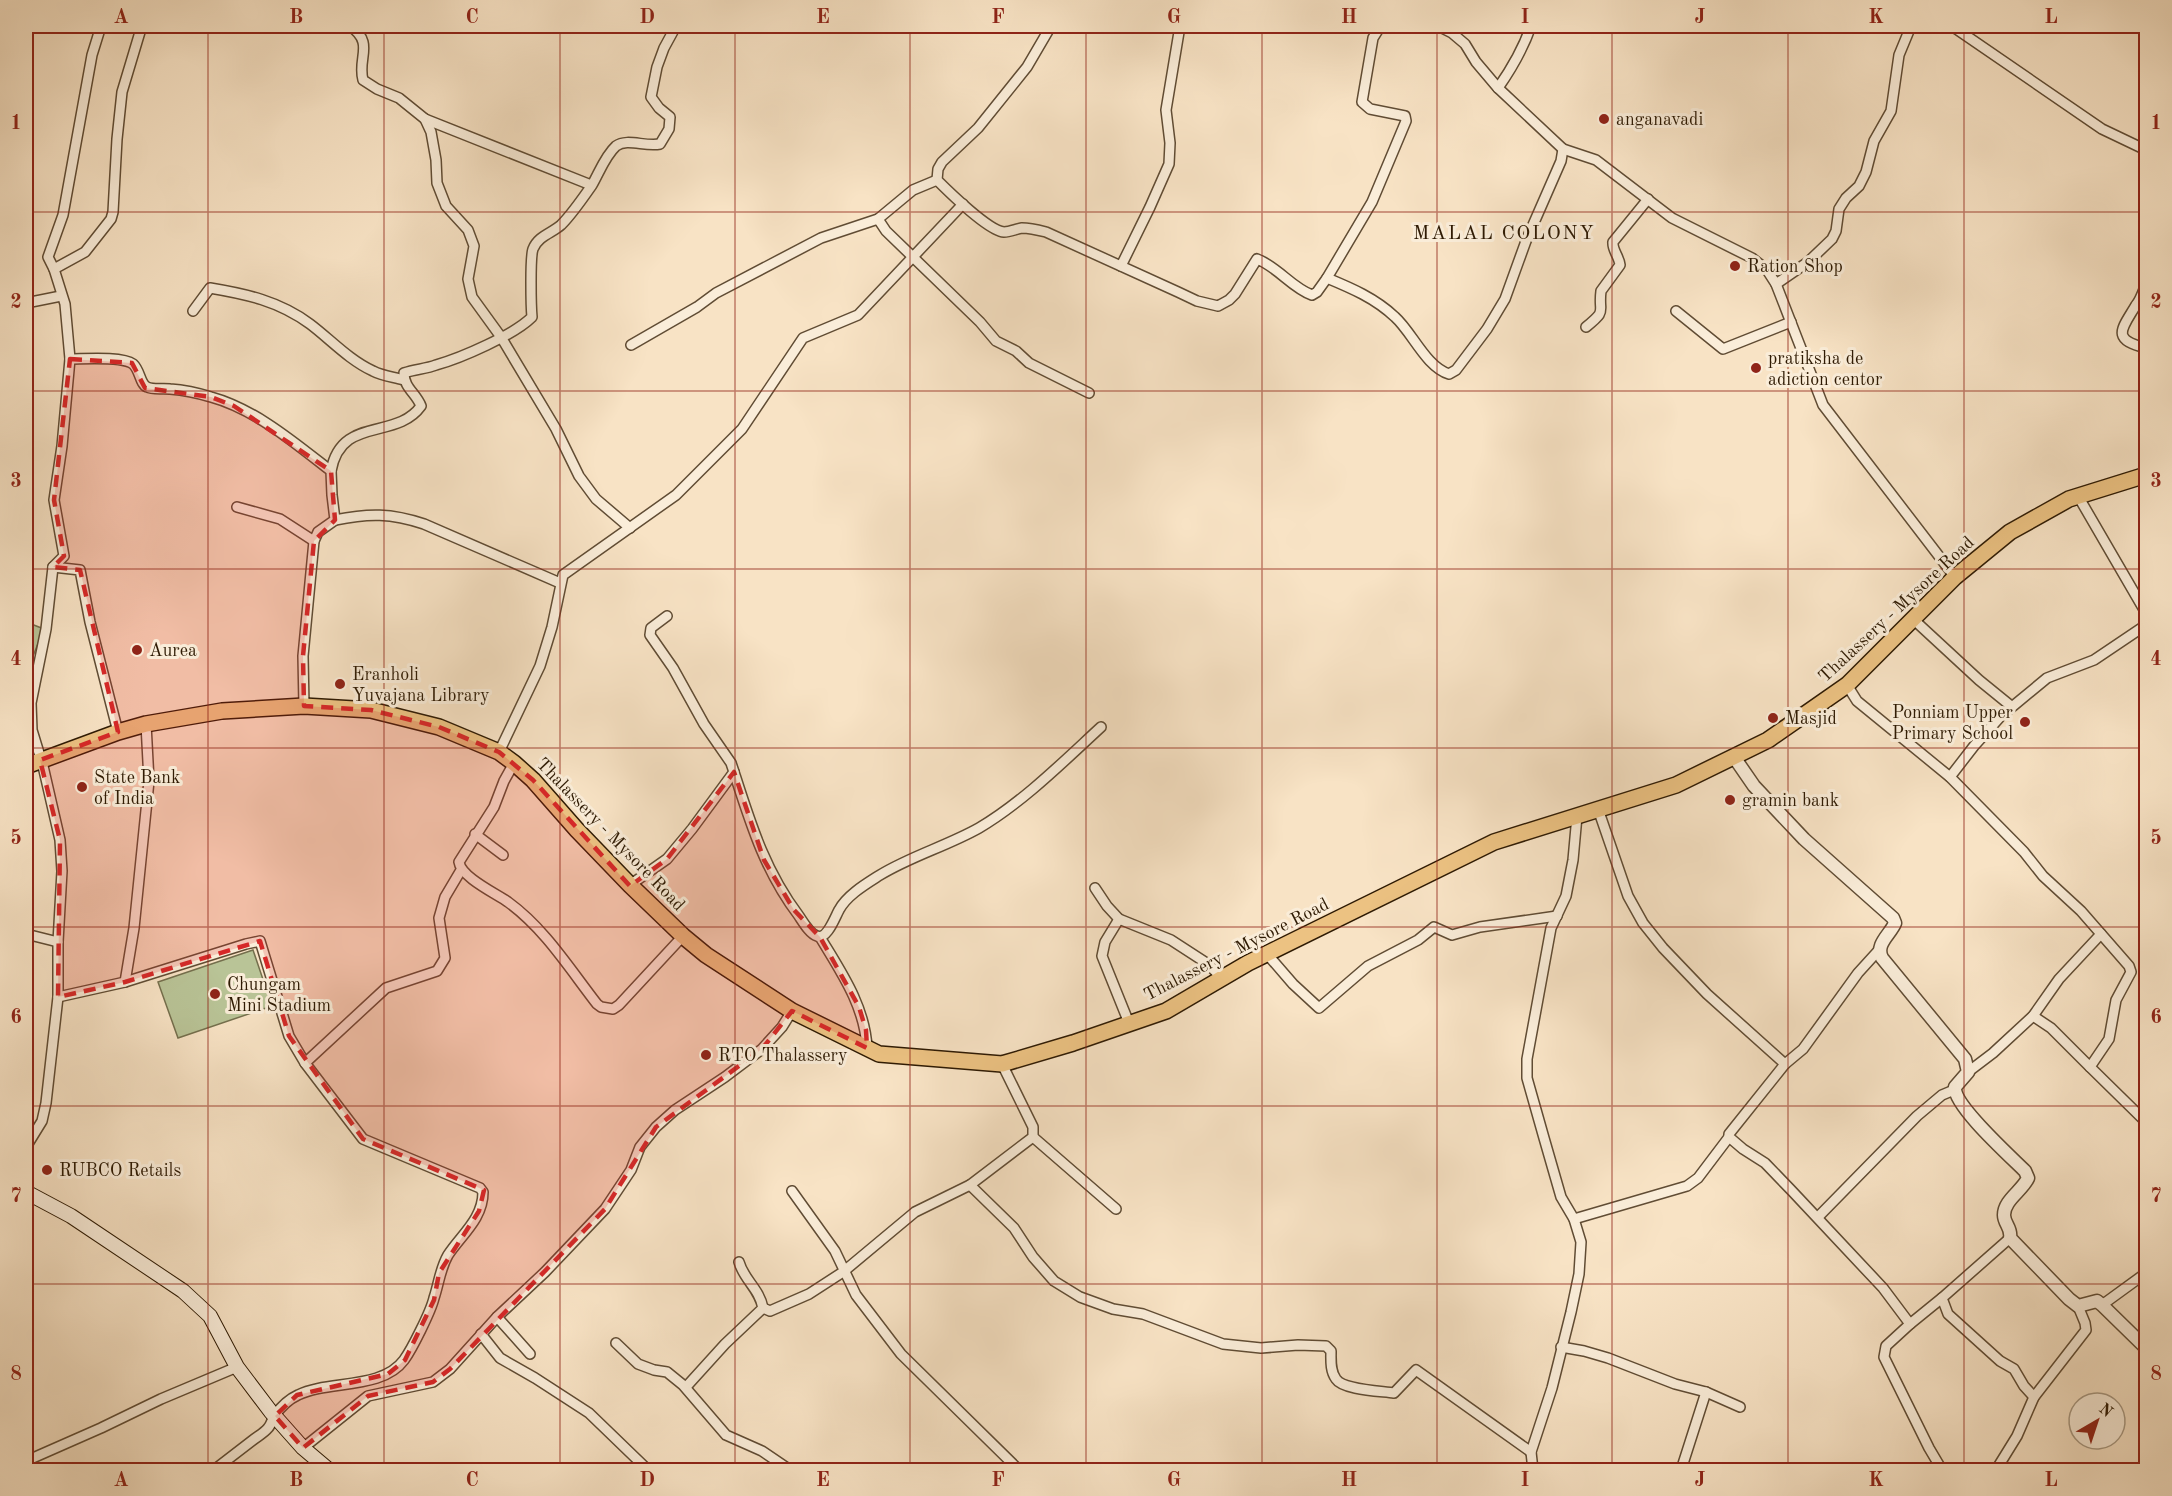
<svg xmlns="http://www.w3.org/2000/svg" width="2172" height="1496" font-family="'Old Standard TT',serif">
	<rect width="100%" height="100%" fill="#f8e3c5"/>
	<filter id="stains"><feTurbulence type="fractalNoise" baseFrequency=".00333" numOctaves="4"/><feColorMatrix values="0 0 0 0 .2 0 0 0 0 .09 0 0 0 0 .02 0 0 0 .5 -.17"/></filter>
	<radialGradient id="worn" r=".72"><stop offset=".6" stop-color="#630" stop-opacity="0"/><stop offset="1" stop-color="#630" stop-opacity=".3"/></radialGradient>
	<!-- green -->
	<g fill="#b9c497" stroke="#746f4d" stroke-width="1.5">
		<path d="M26,622L44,629L31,661L26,659Z"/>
		<path d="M253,950L272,1006L178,1038L158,982Z"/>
	</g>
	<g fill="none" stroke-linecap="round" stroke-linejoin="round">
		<!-- minor casing -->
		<g stroke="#604c34" stroke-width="12">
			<g id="minor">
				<path d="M350,26C375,43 357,58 363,80L377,89L399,98L425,119L431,132L436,160L437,183L446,206L468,230L474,246L468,279L472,297L501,337L556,429L579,476L596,499L630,528"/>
				<path d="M1051,26L1027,67L978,128L942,162L938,169L937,180C949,192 989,231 1004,232C1010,232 1016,229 1022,228C1030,228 1038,230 1046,232L1178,292L1197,301L1218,306L1229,300L1235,294L1257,259C1278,267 1292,288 1312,295L1317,292L1327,278"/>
				<path d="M1383,26L1378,30L1373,38L1362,102L1370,109L1405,116L1406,121L1372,202L1327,278C1351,288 1375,298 1395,317C1412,332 1426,367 1449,374L1456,370L1487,329L1505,299L1526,241L1561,161L1563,149"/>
				<path d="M1438,26L1452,33L1465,44L1476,62L1498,88L1563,149L1596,160L1672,218L1752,258L1767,270L1776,284L1823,405L1955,577"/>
				<path d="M1952,26L2102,129L2146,150"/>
				<path d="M1498,88C1512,68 1523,49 1531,26"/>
				<path d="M425,119L591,185"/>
				<path d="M878,219L886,231L980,322L996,341L1016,351L1029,363L1089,393"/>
				<path d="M1121,266L1150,207L1169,164L1170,143L1166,110L1180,26"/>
				<path d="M54,269L48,257L63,215L92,55L101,26"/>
				<path d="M1776,284L1808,262L1832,239L1836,231L1839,209L1846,198L1859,186L1866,172L1874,141L1891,111L1899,55L1911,26"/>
				<path d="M2146,284C2143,291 2141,299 2136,305C2122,329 2110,339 2146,348"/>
				<path d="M26,303L61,296"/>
				<path d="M193,311L210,288C246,294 279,301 310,324C330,339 349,360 373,371C382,376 394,377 404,380"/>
				<path d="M1676,311L1723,349L1791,322"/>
				<path d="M1586,327C1608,309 1598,314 1601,291L1620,265C1619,256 1612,250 1613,242L1648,199"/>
				<path d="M631,345L697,307L716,293L821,238L878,219L913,190L937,180"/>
				<path d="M70,359L65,304L54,269L85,252L111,219L113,212L117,139L122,92L140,32L138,26"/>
				<path d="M331,471C341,415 396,441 421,406C416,393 404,388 404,373C415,369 426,369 436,365C461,358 514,335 532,317C531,307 530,257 533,249C538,236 552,233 561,225C572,214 583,198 592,185C599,173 605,156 616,146C627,138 645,147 660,144L669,129L670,117L659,108L651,97L657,67L664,48L676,26"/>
				<path d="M2078,496L2146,613"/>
				<path d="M237,507L280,519L314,541"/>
				<path d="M335,520C369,513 391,513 424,524L560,583"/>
				<path d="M1913,619L1979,680L2011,706"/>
				<path d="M1847,685L1857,701L1950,777L2024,852L2043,876L2081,911L2129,966L2131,972L2116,1000L2109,1039L2090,1067L2146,1122"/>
				<path d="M118,732L90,622L80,570L53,567L64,556L54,500L62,446L70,359C84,359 122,356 133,364C140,370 140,384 147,387C153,390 163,388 170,389C183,390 198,393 211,397C255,409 295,443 331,471L332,495L335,520L318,532L314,541L303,656L304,706"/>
				<path d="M499,752L540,666L552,627L563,575L676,495L742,429L803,338L858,315L963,204"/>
				<path d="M514,763L504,781L494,807L459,862C461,877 495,893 508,902C545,929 569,968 597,1004L601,1007L613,1009L619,1005L683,936"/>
				<path d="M734,772C751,825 765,871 799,916C803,922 810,934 817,936C827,940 835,917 839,910C847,895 866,884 880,875C911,856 947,846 979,828C1023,802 1063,762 1101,727"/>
				<path d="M1950,777L1974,746L2001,716L2047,678L2094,660L2146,625"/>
				<path d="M1598,809L1628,896L1643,923L1663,948L1707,994L1785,1064"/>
				<path d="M475,834L503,855"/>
				<path d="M630,885L667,859L692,829L734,772L731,763L704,724L673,668L650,635L651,628L667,616"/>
				<path d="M1095,888L1107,906L1119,919L1171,940L1208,964L1222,978"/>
				<path d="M1119,919L1105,942L1102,956L1129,1023"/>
				<path d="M26,934L58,942L62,871L60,840L43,766L32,730L31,703L46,629L53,567"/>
				<path d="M820,937C841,972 865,1006 867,1048"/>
				<path d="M1878,951L1858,973L1803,1049L1785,1064L1729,1134V1137L1743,1149L1765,1163L1792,1191L1883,1288L1910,1324L1942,1298"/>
				<path d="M1267,954L1293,984L1319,1008L1368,966L1418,940L1434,927L1452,935L1480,927L1557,916"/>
				<path d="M125,982L246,944L260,941L289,1036L305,1063L363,1139L480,1188L483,1192C483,1219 461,1235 448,1255C440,1269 439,1283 434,1298C431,1311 412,1349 404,1360C382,1390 328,1380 298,1395C289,1399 280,1408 274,1416C272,1420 271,1425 268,1428C264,1433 258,1436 253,1440C240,1450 227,1460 214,1470"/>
				<path d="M58,997L125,982L134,928L149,781L146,724"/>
				<path d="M2033,1016L2051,1028L2090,1067"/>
				<path d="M305,1063L386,988L437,971L445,958L439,918L445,897L461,870"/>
				<path d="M1002,1064L1033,1127V1137L970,1185L1014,1228L1033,1257L1054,1281L1080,1297L1113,1309L1143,1314L1223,1344L1261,1348L1298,1345L1326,1346L1331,1351C1331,1360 1330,1371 1336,1379C1343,1390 1381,1391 1394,1393L1416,1370L1531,1452"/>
				<path d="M1968,1072L1993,1053L2033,1016L2059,979L2101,934"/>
				<path d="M1033,1137L1116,1209"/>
				<path d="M26,1147L42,1121L46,1103L58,997V942"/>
				<path d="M792,1191L835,1251L856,1295L901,1354L1019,1470"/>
				<path d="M1818,1217L1917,1116L1942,1095L1954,1090"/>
				<path d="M1574,1219L1687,1186L1698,1178L1729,1137"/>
				<path d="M2010,1238L1942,1298L1948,1314L2000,1361L2014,1369L2024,1386L2034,1397"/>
				<path d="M2102,1305L2146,1273"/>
				<path d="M763,1308L770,1311L809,1294L843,1272L915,1212L970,1185"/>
				<path d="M497,1317L530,1354"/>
				<path d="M1910,1324L1886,1346L1884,1357L1929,1448L1942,1470"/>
				<path d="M481,1334L500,1358L535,1378L589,1413L648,1470"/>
				<path d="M616,1343L638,1364L654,1370L667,1372L683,1385L726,1435L762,1451L790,1470"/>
				<path d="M1561,1347L1584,1351L1608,1358L1675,1384L1706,1392L1740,1407"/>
				<path d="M686,1387L725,1344L763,1308C759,1288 744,1280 739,1262"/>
				<path d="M303,1448L368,1396L433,1382L450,1369L497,1317L545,1272L605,1209L631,1170L640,1147L656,1127L675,1110L725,1077L762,1049L782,1027L792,1011"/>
				<path d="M26,1461L101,1428L161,1399L237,1367"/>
				<path d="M1533,1470L1531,1452L1552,1388L1571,1312L1579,1274L1581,1242L1574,1219L1561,1197L1544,1138L1527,1078V1059L1551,928L1566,896L1573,860L1577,816"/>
				<path d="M1681,1470L1706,1392"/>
				<path d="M1996,1470L2017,1436L2034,1397L2086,1330L2085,1323L2078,1306"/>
			</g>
		</g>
		<!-- tertiary casing -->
		<g stroke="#604c34" stroke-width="15">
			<path id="tertiary" d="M1734,757L1754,786L1804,839L1893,918L1895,923C1890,935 1875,944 1882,958L1965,1059L1968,1072L1955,1087C1953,1105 2011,1157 2025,1171L2028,1178C2022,1191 2004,1200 2004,1215C2004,1224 2012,1228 2010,1238L2069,1299L2078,1306L2097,1301L2102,1305L2146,1348"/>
		</g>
		<!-- secondary casing -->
		<g stroke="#2e1a03" stroke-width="16">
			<path id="secondary" d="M26,1192L71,1216L183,1291L210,1316L237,1367L271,1412L303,1448L329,1470"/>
		</g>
		<!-- primary casing -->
		<g stroke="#2e1a03" stroke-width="18">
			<path id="primary" d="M26,766L118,732L146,724L222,711L304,706L371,710L439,727L499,752L514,763L533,780L577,830L630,885L683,936L706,955L792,1011L879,1054L1002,1064L1073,1043L1166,1011L1248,963L1494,842L1676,785L1768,740L1847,685L1955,577L2010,532L2069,499L2146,475"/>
		</g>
		<!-- minor -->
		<use href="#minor" stroke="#faedd9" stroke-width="9"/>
		<!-- tertiary -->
		<use href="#tertiary" stroke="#faedd9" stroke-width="12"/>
		<!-- secondary -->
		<use href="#secondary" stroke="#faedd9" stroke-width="14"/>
		<!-- primary -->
		<use href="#primary" stroke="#ecc282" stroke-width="15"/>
	</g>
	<!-- marked area -->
	<path fill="#d62828" fill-opacity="0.2" stroke="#d62828" stroke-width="4.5" stroke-dasharray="12 8" stroke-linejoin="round" d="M70,359L132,363L145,388L211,397L234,406L331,471L335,520L314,541L303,656L304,706L371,710L439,727L499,752L533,780L630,886L667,859L734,772L764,860L794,910L820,937L859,1007L866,1030L867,1048L792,1011L762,1049L656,1127L605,1209L450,1369L433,1382L368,1396L303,1448L275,1416L297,1395L388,1374L405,1360L434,1300L439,1273L479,1211L484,1190L363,1139L289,1036L260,941L125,982L58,997L60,840L40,760L118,732L80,570L53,567L64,556L54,500Z"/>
	<!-- grid -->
	<path fill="none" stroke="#8f2418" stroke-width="1.5" stroke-opacity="0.55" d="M208,26V1470M384,26V1470M560,26V1470M735,26V1470M910,26V1470M1086,26V1470M1262,26V1470M1437,26V1470M1612,26V1470M1788,26V1470M1964,26V1470M26,212H2146M26,391H2146M26,569H2146M26,748H2146M26,927H2146M26,1106H2146M26,1284H2146"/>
	<!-- markers -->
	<g fill="#8f2418" stroke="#faedd9" stroke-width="2">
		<circle cx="1604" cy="119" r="6"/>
		<circle cx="1735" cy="266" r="6"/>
		<circle cx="1756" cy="368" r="6"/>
		<circle cx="137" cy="650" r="6"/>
		<circle cx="340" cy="684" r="6"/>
		<circle cx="1773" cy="718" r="6"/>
		<circle cx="2025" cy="722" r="6"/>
		<circle cx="82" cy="787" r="6"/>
		<circle cx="1730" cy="800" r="6"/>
		<circle cx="215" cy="994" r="6"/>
		<circle cx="706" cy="1055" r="6"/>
		<circle cx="47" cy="1170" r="6"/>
	</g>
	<g text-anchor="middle" stroke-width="6" stroke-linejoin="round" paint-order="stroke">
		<!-- poi labels -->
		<g font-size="18" fill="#2e1a03" stroke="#faedd9" text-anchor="start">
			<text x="1616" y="125">anganavadi</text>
			<text x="1747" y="272">Ration Shop</text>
			<text x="1768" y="364">pratiksha de<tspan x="1768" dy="21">adiction centor</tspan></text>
			<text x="149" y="656">Aurea</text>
			<text x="352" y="680">Eranholi<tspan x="352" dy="21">Yuvajana Library</tspan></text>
			<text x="2013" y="718" text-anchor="end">Ponniam Upper<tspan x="2013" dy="21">Primary School</tspan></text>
			<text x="1785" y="724">Masjid</text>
			<text x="94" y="783">State Bank<tspan x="94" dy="21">of India</tspan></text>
			<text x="1742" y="806">gramin bank</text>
			<text x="227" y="990">Chungam<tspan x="227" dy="21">Mini Stadium</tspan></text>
			<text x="718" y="1061">RTO Thalassery</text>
			<text x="59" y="1176">RUBCO Retails</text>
		</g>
		<!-- street labels -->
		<g font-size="18" fill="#2e1a03" stroke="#faedd9">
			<text transform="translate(1896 609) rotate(-43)" y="6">Thalassery - Mysore Road</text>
			<text transform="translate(611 834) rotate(46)" y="6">Thalassery - Mysore Road</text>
			<text transform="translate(1236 949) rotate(-27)" y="6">Thalassery - Mysore Road</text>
		</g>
		<!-- neighbourhood labels -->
		<g font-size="20" letter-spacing="1.5" fill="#2e1a03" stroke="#faedd9">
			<text x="1504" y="239">MALAL COLONY</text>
		</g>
	</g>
	<!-- margin -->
	<rect width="2172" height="1496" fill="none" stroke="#f8e3c5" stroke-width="66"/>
	<!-- north arrow -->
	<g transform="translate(2097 1421) rotate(39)"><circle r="28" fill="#faedd9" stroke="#a89983" stroke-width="1.5"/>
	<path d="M0-4.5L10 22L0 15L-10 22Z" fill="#8f2418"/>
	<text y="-9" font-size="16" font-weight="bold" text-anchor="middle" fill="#2e1a03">N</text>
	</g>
	<rect x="33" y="33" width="2106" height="1430" fill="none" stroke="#8f2418" stroke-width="2"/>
	<g font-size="20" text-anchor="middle" font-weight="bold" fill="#8f2418">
		<text x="121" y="23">A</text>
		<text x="296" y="23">B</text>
		<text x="472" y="23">C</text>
		<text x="647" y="23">D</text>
		<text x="823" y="23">E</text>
		<text x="998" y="23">F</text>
		<text x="1174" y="23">G</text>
		<text x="1349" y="23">H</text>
		<text x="1525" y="23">I</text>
		<text x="1700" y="23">J</text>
		<text x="1876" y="23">K</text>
		<text x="2051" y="23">L</text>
		<text x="16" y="129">1</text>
		<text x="2156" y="129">1</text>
		<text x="16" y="308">2</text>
		<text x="2156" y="308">2</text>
		<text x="16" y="487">3</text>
		<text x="2156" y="487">3</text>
		<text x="16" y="665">4</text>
		<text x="2156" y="665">4</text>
		<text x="16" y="844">5</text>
		<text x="2156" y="844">5</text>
		<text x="16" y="1023">6</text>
		<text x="2156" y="1023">6</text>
		<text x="16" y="1202">7</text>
		<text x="2156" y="1202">7</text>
		<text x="16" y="1380">8</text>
		<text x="2156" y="1380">8</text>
		<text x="121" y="1486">A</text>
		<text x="296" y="1486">B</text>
		<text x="472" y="1486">C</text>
		<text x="647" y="1486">D</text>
		<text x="823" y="1486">E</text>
		<text x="998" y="1486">F</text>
		<text x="1174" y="1486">G</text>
		<text x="1349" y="1486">H</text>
		<text x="1525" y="1486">I</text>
		<text x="1700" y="1486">J</text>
		<text x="1876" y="1486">K</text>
		<text x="2051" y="1486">L</text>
	</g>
	<rect width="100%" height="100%" filter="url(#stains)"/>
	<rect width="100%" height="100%" fill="url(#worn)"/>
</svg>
